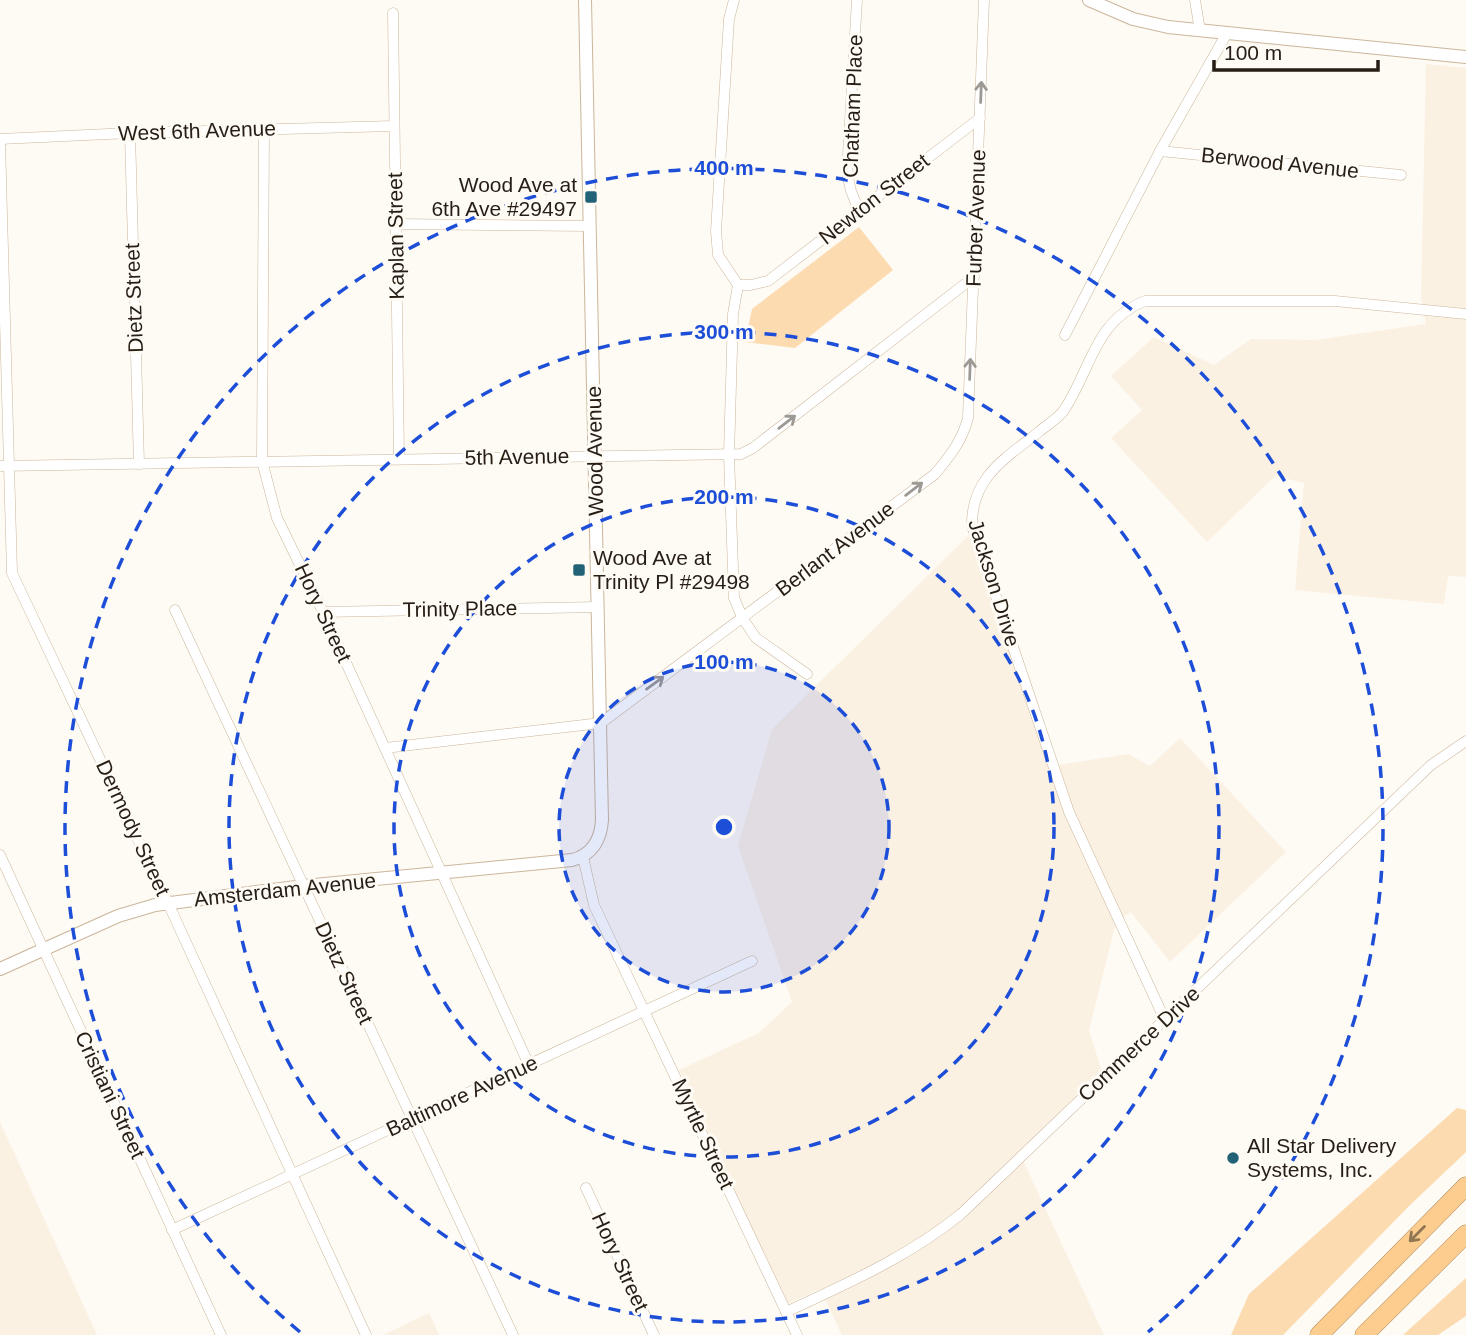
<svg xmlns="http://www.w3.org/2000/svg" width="1466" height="1335" font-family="Helvetica,sans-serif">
	<rect width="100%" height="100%" fill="#fefaf4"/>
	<!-- built -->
	<g fill="#fbf1e3">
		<path d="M1426,64L1466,68V577L1448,576L1444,604L1295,590L1304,483L1275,476L1207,542L1111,438L1142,410L1111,376L1154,337L1214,365L1251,339L1315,340L1426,324L1421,298Z"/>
		<path d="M970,534L1052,766L1128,754L1150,766L1180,738L1286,852L1170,962L1131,912L1116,922L1089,1030L1103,1075L1020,1154L1104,1335H842L820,1289L787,1304L679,1070L759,1033L792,1002L738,846L772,729Z"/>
		<path d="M0,1122L97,1335H0Z"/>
		<path d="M429,1313L439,1335H383Z"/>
	</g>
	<!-- green -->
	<g fill="#fcdbb0">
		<path d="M859,227L893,270L795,348L745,342L752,309Z"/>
		<path d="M1457,1108L1466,1110V1152L1409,1206L1283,1335H1231L1249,1294Z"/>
		<path d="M1466,1278V1316L1438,1335H1403Z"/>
	</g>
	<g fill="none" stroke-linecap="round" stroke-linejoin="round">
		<!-- minor casing -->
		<g stroke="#cbb69b" stroke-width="11">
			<g id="minor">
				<path d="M734,0L729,19L716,231L718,255L738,285L733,314L729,455L734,598L743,619L756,638L807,674"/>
				<path d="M857,0L847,173L851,191L859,211"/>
				<path d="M1195,0L1200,31"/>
				<path d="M393,13L399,459"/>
				<path d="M264,129L262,461L277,518L323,612L529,1065"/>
				<path d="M130,133L139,464"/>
				<path d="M0,139L130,133L394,126"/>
				<path d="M0,142L12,573L168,903L366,1335"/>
				<path d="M1160,151L1401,175"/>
				<path d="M396,224L590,226"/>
				<path d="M738,285H751L768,281L980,118"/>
				<path d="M1065,335L1160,151L1227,33"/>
				<path d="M0,466L741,454L753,448L974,277"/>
				<path d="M175,610L513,1335"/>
				<path d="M323,612L598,607"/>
				<path d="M385,748L601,723L935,474C950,456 962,441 968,418L984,0"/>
				<path d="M0,855L221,1335"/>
				<path d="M583,857L594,905L797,1335"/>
				<path d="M1164,1018L1069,812L972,526C971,477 1006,458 1040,431C1048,424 1059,418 1064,410C1091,370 1094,321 1145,301H1335L1466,314"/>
				<path d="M586,1188L654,1335"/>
				<path d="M172,1230L752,961"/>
				<path d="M786,1312C848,1283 908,1257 961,1214L1431,765L1466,741"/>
			</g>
		</g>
		<!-- secondary casing -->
		<g stroke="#cbb69b" stroke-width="14">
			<g id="secondary">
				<path d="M1089,0L1133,19L1168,27L1466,57"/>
				<path d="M0,969L118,916L155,905L304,886L572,860C592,855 601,839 602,820L585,0"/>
			</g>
		</g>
		<!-- motorway casing -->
		<g stroke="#b19064" stroke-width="19">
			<g id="motorway">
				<path d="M1319,1335L1466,1186"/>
				<path d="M1364,1335L1466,1234"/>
			</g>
		</g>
		<!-- minor -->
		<use href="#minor" stroke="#fff" stroke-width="10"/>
		<!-- secondary -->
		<use href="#secondary" stroke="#fff" stroke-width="12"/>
		<!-- motorway -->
		<use href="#motorway" stroke="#fccd8f" stroke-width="18"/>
	</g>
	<!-- one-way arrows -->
	<defs><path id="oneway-shaft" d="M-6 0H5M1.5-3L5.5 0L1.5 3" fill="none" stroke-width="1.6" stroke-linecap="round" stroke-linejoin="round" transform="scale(1.75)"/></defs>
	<g stroke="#9d9a95">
		<use href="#oneway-shaft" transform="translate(981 92) rotate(-88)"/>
		<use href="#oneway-shaft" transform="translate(970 369) rotate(-88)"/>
		<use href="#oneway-shaft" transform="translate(787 422) rotate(-38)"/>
		<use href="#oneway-shaft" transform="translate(914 489) rotate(-37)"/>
		<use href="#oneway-shaft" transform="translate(655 683) rotate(-36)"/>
	</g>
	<use stroke="#917652" href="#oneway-shaft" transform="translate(1417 1234) rotate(135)"/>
	<!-- distance rings -->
	<circle cx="724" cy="827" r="165" fill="#1d4ed8" fill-opacity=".12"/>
	<g fill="none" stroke="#1d4ed8" stroke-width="3.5" stroke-dasharray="12 9">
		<circle cx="724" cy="827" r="165"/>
		<circle cx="724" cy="827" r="330"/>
		<circle cx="724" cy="827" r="495"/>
		<path d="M300 1332A659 659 0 1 1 1148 1332"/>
	</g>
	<!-- markers -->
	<g fill="#226277" stroke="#fefaf4" stroke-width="2.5">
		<rect x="584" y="190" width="14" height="14" rx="3.5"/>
		<rect x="572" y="563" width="14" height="14" rx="3.5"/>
		<circle cx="1233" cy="1158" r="7"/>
	</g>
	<g text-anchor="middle" stroke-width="6" stroke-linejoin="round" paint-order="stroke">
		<!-- street labels -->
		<g font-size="21" fill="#261e14" stroke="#fefaf4">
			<text transform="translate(853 106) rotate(-88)" y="7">Chatham Place</text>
			<text transform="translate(197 131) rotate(-2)" y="7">West 6th Avenue</text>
			<text transform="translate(1280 163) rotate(6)" y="7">Berwood Avenue</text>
			<text transform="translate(874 199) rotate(-38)" y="7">Newton Street</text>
			<text transform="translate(976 218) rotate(-88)" y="7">Furber Avenue</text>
			<text transform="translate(396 236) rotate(-91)" y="7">Kaplan Street</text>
			<text transform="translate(134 298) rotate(-92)" y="7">Dietz Street</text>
			<text transform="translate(595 451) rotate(-91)" y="7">Wood Avenue</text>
			<text transform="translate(517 457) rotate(-1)" y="7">5th Avenue</text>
			<text transform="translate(835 549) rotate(-37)" y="7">Berlant Avenue</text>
			<text transform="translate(994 583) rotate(73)" y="7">Jackson Drive</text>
			<text transform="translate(460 609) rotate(-1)" y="7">Trinity Place</text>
			<text transform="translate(323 613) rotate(65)" y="7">Hory Street</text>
			<text transform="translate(133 828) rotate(65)" y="7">Dermody Street</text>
			<text transform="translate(285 890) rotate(-6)" y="7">Amsterdam Avenue</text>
			<text transform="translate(344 973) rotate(65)" y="7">Dietz Street</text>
			<text transform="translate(1139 1044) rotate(-43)" y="7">Commerce Drive</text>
			<text transform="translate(110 1095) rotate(65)" y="7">Cristiani Street</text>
			<text transform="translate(462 1096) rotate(-25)" y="7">Baltimore Avenue</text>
			<text transform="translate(703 1134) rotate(65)" y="7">Myrtle Street</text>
			<text transform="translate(620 1262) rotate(65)" y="7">Hory Street</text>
		</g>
		<!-- poi labels -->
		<g font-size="21" fill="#261e14" stroke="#fefaf4" text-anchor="start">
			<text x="577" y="192" text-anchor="end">Wood Ave at<tspan x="577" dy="24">6th Ave #29497</tspan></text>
			<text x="593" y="565">Wood Ave at<tspan x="593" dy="24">Trinity Pl #29498</tspan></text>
			<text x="1247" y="1153">All Star Delivery<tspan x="1247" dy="24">Systems, Inc.</tspan></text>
		</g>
	</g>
	<circle cx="724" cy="827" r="10" fill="#1d4ed8" stroke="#fefaf4" stroke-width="3.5"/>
	<g font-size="21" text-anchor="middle" font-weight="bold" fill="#1d4ed8" stroke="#fefaf4" stroke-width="6" stroke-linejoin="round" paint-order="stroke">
		<text x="724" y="175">400 m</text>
		<text x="724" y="339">300 m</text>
		<text x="724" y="504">200 m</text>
		<text x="724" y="669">100 m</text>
	</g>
	<!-- scale -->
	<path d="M1214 60v10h164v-10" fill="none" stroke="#261e14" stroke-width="3.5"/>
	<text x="1224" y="60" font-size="21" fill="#261e14" stroke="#fefaf4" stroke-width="5" paint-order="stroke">100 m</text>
</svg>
